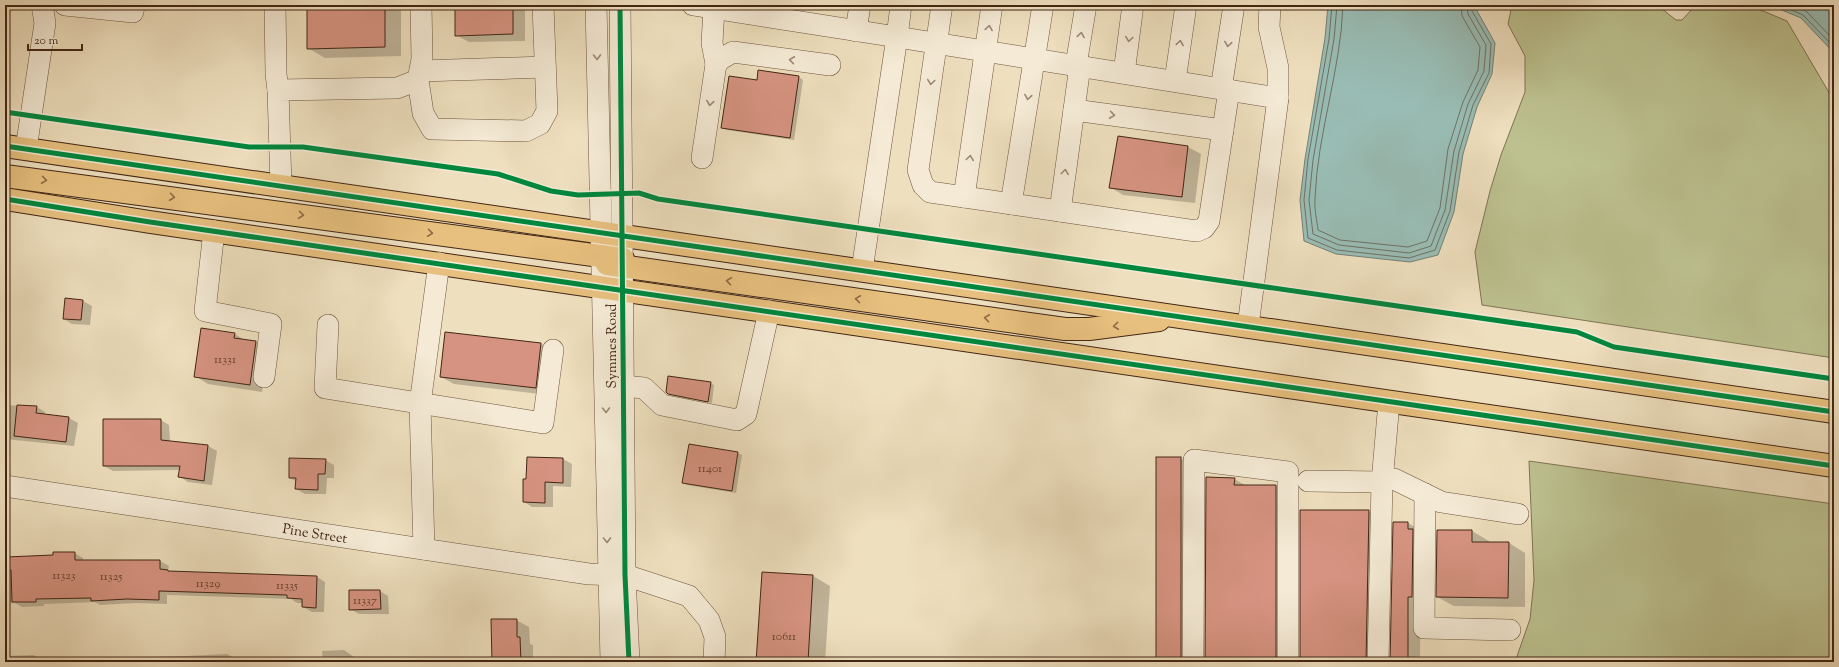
<svg xmlns="http://www.w3.org/2000/svg" width="1839" height="667" font-family="'Sorts Mill Goudy',serif">
	<rect width="100%" height="100%" fill="#eedfbe"/>
	<filter id="stains"><feTurbulence type="fractalNoise" baseFrequency=".005" numOctaves="4"/><feColorMatrix values="0 0 0 0 .2 0 0 0 0 .09 0 0 0 0 .02 0 0 0 .5 -.17"/></filter>
	<radialGradient id="worn" r=".72"><stop offset=".6" stop-color="#630" stop-opacity="0"/><stop offset="1" stop-color="#630" stop-opacity=".3"/></radialGradient>
	<!-- green -->
	<g fill="#bcc18f" stroke="#7f7452">
		<path d="M1512,5H1657L1676,20H1682L1696,5L1751,6L1787,21L1834,101V358L1482,305L1475,252L1490,191L1501,155L1525,92V56L1508,24Z"/>
		<path d="M1529,461L1834,504V662H1515L1530,619L1534,580Z"/>
	</g>
	<!-- water -->
	<g fill="#99bcb4" stroke="#768074">
		<path d="M1328,5H1475L1476,9L1495,43L1492,74L1477,107L1463,154L1454,212L1438,255L1410,262L1336,254L1304,241L1300,200L1305,159L1325,38Z"/>
		<path d="M1770,5H1834V53L1801,18Z"/>
	</g>
	<!-- shadow -->
	<g fill="#0003">
		<path d="M308,5H401V56L325,58L308,48Z"/>
		<path d="M456,5H523L525,6V41L469,42L456,35Z"/>
		<path d="M759,72L799,77L803,80L794,140L727,130L723,128L758,81Z"/>
		<path d="M1119,137L1188,147L1201,154L1195,203L1123,195L1110,187Z"/>
		<path d="M66,299L83,301L92,306L90,325L72,324L64,319Z"/>
		<path d="M202,329L235,334L246,341L256,342L269,350L262,392L208,384L195,376Z"/>
		<path d="M446,333L541,344L554,351L548,395L454,384L441,377Z"/>
		<path d="M710,383L714,385L712,403L673,396L668,393Z"/>
		<path d="M5,400L6,405L37,407L45,412V415L69,418L78,423L74,446L5,439Z"/>
		<path d="M161,420L169,425L170,442L208,446L217,451L212,485L188,482L180,477V470L113,471L104,466Z"/>
		<path d="M738,453L742,455L736,493L687,485L684,483Z"/>
		<path d="M528,458L563,459L572,464L571,487L553,486V507H532L524,502L527,480Z"/>
		<path d="M1180,458L1193,465L1194,662H1157Z"/>
		<path d="M325,460L334,465V478H327L326,494H305L296,489L297,482L290,478Z"/>
		<path d="M1234,479L1247,486H1276L1289,494V662H1206Z"/>
		<path d="M1368,511L1381,518L1379,662H1301Z"/>
		<path d="M1408,523L1421,530L1420,662H1391Z"/>
		<path d="M1438,531H1472L1489,541V543H1509L1525,553V607L1454,606L1437,597Z"/>
		<path d="M74,553L83,558V561H160L169,566L168,571L317,577L325,582L324,612H312L303,607V603H297L291,599L167,595V604L136,603L100,605L95,602L44,604V606L22,607L15,603L5,604V558L54,556Z"/>
		<path d="M763,573L813,576L830,586L825,662H757Z"/>
		<path d="M380,591L388,596L389,614H359L350,609Z"/>
		<path d="M516,620L529,627L530,644L533,645V662H493Z"/>
		<path d="M344,650L357,659H365L370,662H323L322,651Z"/>
		<path d="M227,654L237,660V662H5V656L34,655L44,662L106,660V658L186,656Z"/>
	</g>
	<g fill="none" stroke-linecap="round" stroke-linejoin="round">
		<!-- shore -->
		<g stroke="#6e7164" stroke-width="1">
			<path d="M1332,5L1329,39L1308,159L1304,200L1308,238L1337,250L1409,258L1435,250L1450,211L1459,152L1473,105L1489,73L1491,44L1472,11V5"/>
			<path d="M1337,5L1334,39L1313,160L1309,200L1313,234L1339,245L1409,253L1431,246L1445,210L1454,151L1468,104L1484,71L1486,45L1468,14L1467,5"/>
			<path d="M1343,5C1341,70 1317,134 1315,199C1314,209 1317,220 1318,230L1340,240L1408,247L1427,241L1440,208L1448,149L1463,102L1478,70L1480,47L1462,16L1461,5"/>
			<path d="M1780,5L1803,15L1834,47"/>
			<path d="M1793,5L1806,11L1834,40"/>
		</g>
	</g>
	<!-- building -->
	<g fill="#d69381" stroke="#422614">
		<path d="M307,5H385V47L307,49Z"/>
		<path d="M455,5H513V34L455,36Z"/>
		<path d="M758,70L799,76L790,138L721,128L729,76L757,80Z"/>
		<path d="M1118,136L1188,146L1182,197L1109,188Z"/>
		<path d="M65,298L83,300L81,320L63,319Z"/>
		<path d="M201,328L235,333L234,338L256,341L250,385L194,377Z"/>
		<path d="M445,332L541,343L536,388L440,377Z"/>
		<path d="M668,376L711,382L708,402L668,394L666,392Z"/>
		<path d="M17,405L37,406L36,413L69,417L66,442L14,436Z"/>
		<path d="M103,419H161V440L208,445L204,481L178,477L180,466H103Z"/>
		<path d="M689,444L738,452L732,491L682,483Z"/>
		<path d="M527,457L563,458V483L545,482V503L523,502V479H526Z"/>
		<rect x="1156" y="457" width="25" height="205"/>
		<path d="M289,458L326,459L325,474H318V490L295,489L296,478H289Z"/>
		<path d="M1206,477L1235,478L1234,485H1276V662H1205Z"/>
		<path d="M1300,510H1369L1366,662H1300Z"/>
		<path d="M1393,522H1408V529H1413L1412,597H1408V662H1390Z"/>
		<path d="M1437,530H1472V542H1509L1508,598L1436,597Z"/>
		<path d="M53,552H75V560H160V569L168,570V571L317,576L316,608L302,607V599L287,598V595L159,591V600L127,599L91,601V598L36,599V602H12L11,570H6V557L53,555Z"/>
		<path d="M762,572L813,575L808,662H756Z"/>
		<path d="M349,590H380L381,609L349,610Z"/>
		<path d="M491,619H517V637H520L521,662H492Z"/>
	</g>
	<g fill="none" stroke-linecap="round" stroke-linejoin="round">
		<!-- minor casing -->
		<g stroke="#6d543e" stroke-width="22">
			<g id="minor">
				<path d="M65,5L133,12L134,5"/>
				<path d="M275,5L276,74L278,90"/>
				<path d="M596,5L611,662"/>
				<path d="M620,5L625,575L629,662"/>
				<path d="M693,5L897,37L862,270"/>
				<path d="M901,5L897,37L1278,98L1248,326"/>
				<path d="M942,5L918,170L923,185L930,192L1189,230L1197,231L1204,228L1209,221L1229,90"/>
				<path d="M1270,5L1269,27L1278,68V98"/>
				<path d="M856,31L860,5"/>
				<path d="M716,64L721,59L733,52L830,65"/>
				<path d="M1076,65L1086,5"/>
				<path d="M420,71L545,67"/>
				<path d="M1124,73L1133,5"/>
				<path d="M418,80L423,113L432,129L526,131L540,124L547,111L543,5"/>
				<path d="M1175,81L1186,5"/>
				<path d="M1221,89L1234,5"/>
				<path d="M1074,110L1223,130"/>
				<path d="M26,149L45,23L42,5"/>
				<path d="M702,158L716,64L712,43L714,9"/>
				<path d="M281,186L278,90L397,88L418,80L422,59L421,5"/>
				<path d="M964,197L992,5"/>
				<path d="M1011,204L1043,5"/>
				<path d="M1060,211L1080,66"/>
				<path d="M214,231L205,311L271,324L264,377"/>
				<path d="M328,325L325,388L543,423L553,350"/>
				<path d="M624,386L644,388L662,405L737,420L746,414L769,311"/>
				<path d="M1382,477L1394,479L1441,502L1518,514"/>
				<path d="M1308,481L1382,482"/>
				<path d="M5,486L589,574L625,575L689,596L709,620L715,637L714,662"/>
				<path d="M1425,494L1424,628L1510,630"/>
				<path d="M424,549L420,404L439,263"/>
				<path d="M1193,662L1194,460L1288,472V662"/>
				<path d="M1378,662L1382,482L1389,402"/>
			</g>
		</g>
		<!-- major casing -->
		<g stroke="#422614" stroke-width="24">
			<g id="major">
				<path d="M5,146L1834,412"/>
				<path d="M5,176L623,259"/>
				<path d="M5,199L150,222L1834,466"/>
				<path d="M607,264L1065,329H1089L1159,320"/>
			</g>
		</g>
		<!-- minor -->
		<use href="#minor" stroke="#f4ead5" stroke-width="21"/>
		<!-- major -->
		<use href="#major" stroke="#e7c07f" stroke-width="22"/>
		<!-- cycleway casing -->
		<g stroke="#f4ead5" stroke-width="8">
			<g id="cycleway">
				<path d="M620,5L625,575L629,662"/>
				<path d="M5,112L249,147H303L498,174L551,191L578,195L639,193L658,199L1577,332L1614,347L1834,379"/>
				<path d="M5,146L1834,412"/>
				<path d="M5,199L150,222L1834,466"/>
			</g>
		</g>
		<!-- cycleway -->
		<use href="#cycleway" stroke="#00873e" stroke-width="5"/>
	</g>
	<!-- one-way arrows -->
	<defs><path id="oneway-chevron" d="M-2-3.5L2.5 0L-2 3.5" fill="none" stroke-width="1.6" stroke-linecap="round" stroke-linejoin="round"/></defs>
	<g stroke="#9b8874">
		<use href="#oneway-chevron" transform="translate(989 28) rotate(-81)"/>
		<use href="#oneway-chevron" transform="translate(1081 35) rotate(-81)"/>
		<use href="#oneway-chevron" transform="translate(1129 39) rotate(98)"/>
		<use href="#oneway-chevron" transform="translate(1180 43) rotate(-81)"/>
		<use href="#oneway-chevron" transform="translate(1228 44) rotate(99)"/>
		<use href="#oneway-chevron" transform="translate(597 57) rotate(89)"/>
		<use href="#oneway-chevron" transform="translate(792 60) rotate(-172)"/>
		<use href="#oneway-chevron" transform="translate(931 82) rotate(98)"/>
		<use href="#oneway-chevron" transform="translate(1028 97) rotate(99)"/>
		<use href="#oneway-chevron" transform="translate(710 103) rotate(99)"/>
		<use href="#oneway-chevron" transform="translate(1112 115) rotate(8)"/>
		<use href="#oneway-chevron" transform="translate(970 158) rotate(-82)"/>
		<use href="#oneway-chevron" transform="translate(1065 172) rotate(-82)"/>
		<use href="#oneway-chevron" transform="translate(606 410) rotate(89)"/>
		<use href="#oneway-chevron" transform="translate(607 540) rotate(89)"/>
	</g>
	<g stroke="#8c6b44">
		<use href="#oneway-chevron" transform="translate(44 180) rotate(8)"/>
		<use href="#oneway-chevron" transform="translate(172 197) rotate(8)"/>
		<use href="#oneway-chevron" transform="translate(301 215) rotate(8)"/>
		<use href="#oneway-chevron" transform="translate(430 233) rotate(8)"/>
		<use href="#oneway-chevron" transform="translate(729 281) rotate(-172)"/>
		<use href="#oneway-chevron" transform="translate(858 299) rotate(-172)"/>
		<use href="#oneway-chevron" transform="translate(987 318) rotate(-172)"/>
		<use href="#oneway-chevron" transform="translate(1116 326) rotate(174)"/>
	</g>
	<g text-anchor="middle" stroke-width="3.5" stroke-linejoin="round" paint-order="stroke">
		<!-- number labels -->
		<g font-size="12" fill="#67412f">
			<text x="225" y="363">11331</text>
			<text x="710" y="472">11401</text>
			<text x="64" y="579">11323</text>
			<text x="111" y="580">11325</text>
			<text x="208" y="587">11329</text>
			<text x="287" y="589">11335</text>
			<text x="365" y="604">11337</text>
			<text x="784" y="640">10611</text>
		</g>
		<!-- street labels -->
		<g font-size="14" fill="#422614" stroke="#f4ead5">
			<text transform="translate(611 346) rotate(-90)" y="5">Symmes Road</text>
			<text transform="translate(315 533) rotate(9)" y="5">Pine Street</text>
		</g>
	</g>
	<!-- margin -->
	<rect width="1839" height="667" fill="none" stroke="#eedfbe" stroke-width="20"/>
	<rect x="6" y="6" width="1827" height="655" fill="none" stroke="#422614" stroke-width="2"/>
	<rect x="10" y="10" width="1819" height="647" fill="none" stroke="#422614"/>
	<!-- scale -->
	<path d="M28 44v6h54v-6" fill="none" stroke="#422614" stroke-width="2"/>
	<text x="34" y="44" font-size="12" fill="#422614" stroke="#f4ead5" stroke-width="3" paint-order="stroke">20 m</text>
	<rect width="100%" height="100%" filter="url(#stains)"/>
	<rect width="100%" height="100%" fill="url(#worn)"/>
</svg>
